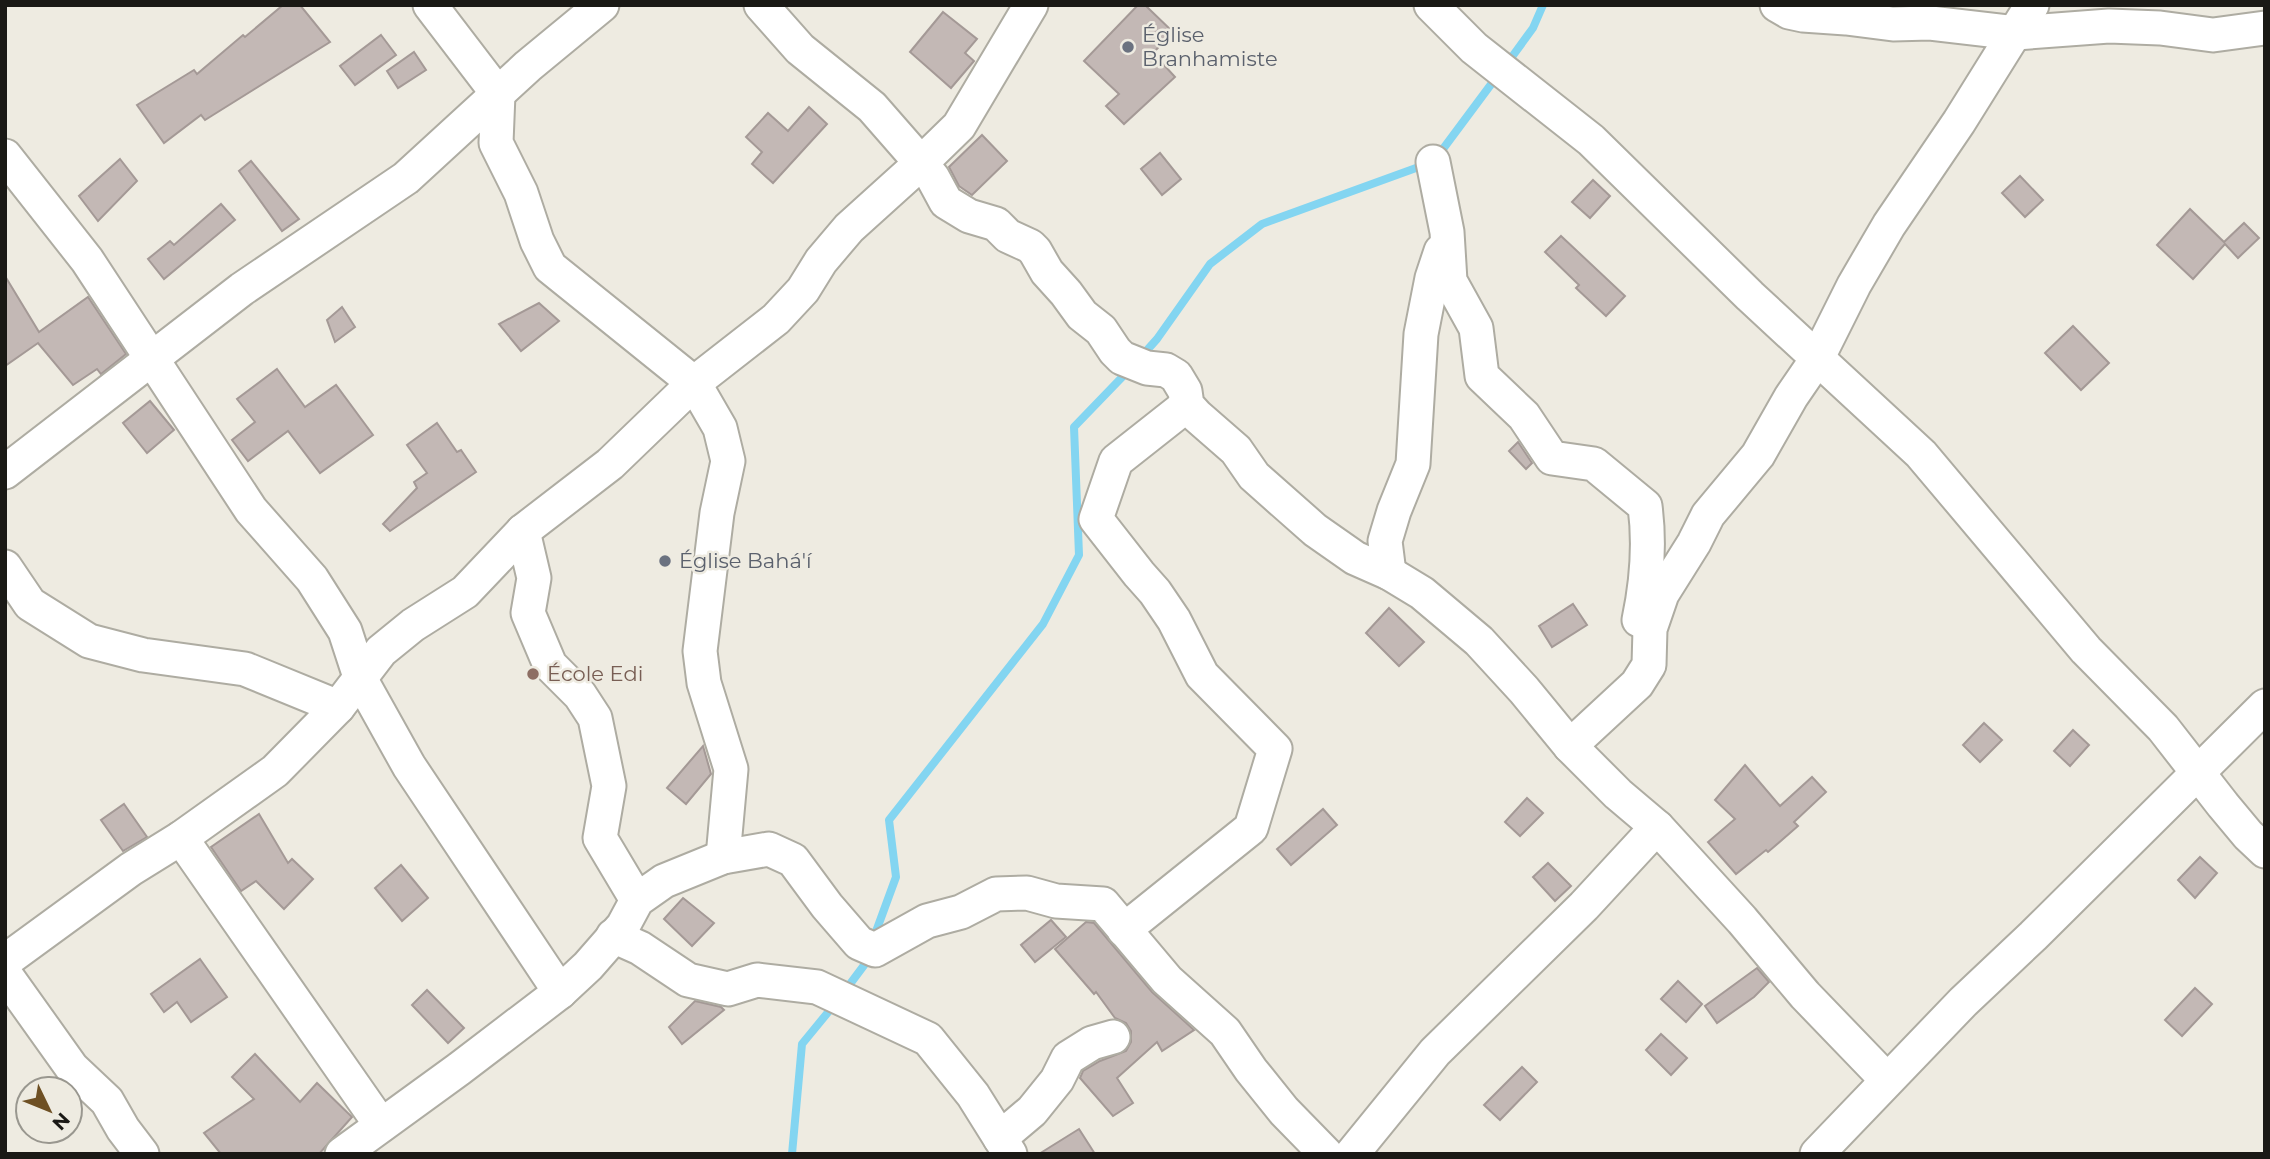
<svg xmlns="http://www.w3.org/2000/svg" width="2270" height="1159" font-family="Montserrat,sans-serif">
	<rect width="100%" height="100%" fill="#eeebe1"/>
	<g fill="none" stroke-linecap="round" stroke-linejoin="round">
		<!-- stream -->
		<g stroke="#83d5f1" stroke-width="8">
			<path d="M1506,65L1533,28L1543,5"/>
			<path d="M1437,157L1498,75"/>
			<path d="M1140,358L1157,339L1210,264L1262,224L1427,164"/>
			<path d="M874,937L896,877L889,820L1043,624L1079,555L1074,427L1129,370"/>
			<path d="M844,992L865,964L868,956"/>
			<path d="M792,1154L802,1044L834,1005"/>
		</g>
	</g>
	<!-- building -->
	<g fill="#c3b8b5" stroke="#a49996" stroke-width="2">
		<path d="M283,5H300L330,42L205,120L201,115L164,143L137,105L194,70L197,74L243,35L245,37Z"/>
		<path d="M1138,5H1145L1173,32L1153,53L1175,77L1124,124L1106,106L1119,94L1084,61Z"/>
		<path d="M943,12L977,39L965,53L974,61L951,88L910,52Z"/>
		<path d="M381,35L396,55L355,85L340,66Z"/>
		<path d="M414,52L426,70L398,88L387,71Z"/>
		<path d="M809,107L827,124L773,183L752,164L762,152L746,137L768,113L788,131Z"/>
		<path d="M982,135L1007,161L972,195L959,186L949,167Z"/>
		<path d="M1160,153L1181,179L1162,195L1141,169Z"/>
		<path d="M120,159L137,181L98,221L79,196Z"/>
		<path d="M251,161L299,219L282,231L239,171Z"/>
		<path d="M2020,176L2043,200L2025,217L2002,193Z"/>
		<path d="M1593,180L1610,196L1590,218L1572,202Z"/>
		<path d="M221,204L235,220L164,279L148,259L170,241L174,245Z"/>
		<path d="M2190,209L2224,242L2244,223L2259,238L2238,258L2225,244L2193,279L2157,245Z"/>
		<path d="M1561,236L1625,296L1606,316L1576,288L1579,285L1545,252Z"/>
		<path d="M5,276L39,332L88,297L126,354L101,374L97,369L73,385L38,343L5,366Z"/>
		<path d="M539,303L559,321L521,351L499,324Z"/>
		<path d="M342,307L355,327L335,342L327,320Z"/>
		<path d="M2073,326L2109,363L2081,390L2045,353Z"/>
		<path d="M277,369L305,407L336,385L373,435L320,473L288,431L248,461L232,440L255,422L237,399Z"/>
		<path d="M150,401L174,430L147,453L123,423Z"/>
		<path d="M437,423L457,452L461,450L476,472L390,531L383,524L417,488L414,482L427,473L407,445Z"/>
		<path d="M1518,442L1532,463L1526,469L1509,451Z"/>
		<path d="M1573,604L1587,625L1552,647L1539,626Z"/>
		<path d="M1389,608L1424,642L1399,666L1366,633Z"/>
		<path d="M1984,723L2002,740L1980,762L1963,745Z"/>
		<path d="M2073,730L2089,745L2070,766L2054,751Z"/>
		<path d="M703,746L711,774L686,804L667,788Z"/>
		<path d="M1745,765L1780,806L1812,777L1826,792L1794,822L1798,826L1768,852L1766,850L1736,874L1708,842L1735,819L1715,800Z"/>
		<path d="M1527,798L1543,813L1520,836L1505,822Z"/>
		<path d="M124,804L147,837L123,851L101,820Z"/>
		<path d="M1323,809L1337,825L1291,865L1277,849Z"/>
		<path d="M259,814L288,863L292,859L313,879L284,909L256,881L241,891L211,847Z"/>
		<path d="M2200,857L2217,873L2195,898L2178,880Z"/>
		<path d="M1548,863L1571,886L1555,901L1533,877Z"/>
		<path d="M401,865L428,898L402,921L375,888Z"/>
		<path d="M683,898L714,923L692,946L664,919Z"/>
		<path d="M1051,920L1066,937L1035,962L1021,945Z"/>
		<path d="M1086,922L1094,923L1152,992L1194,1030L1162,1051L1157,1042L1117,1078L1133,1103L1113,1116L1080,1078L1083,1071L1100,1061L1126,1051L1131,1042V1031L1126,1023L1115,1018L1096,992L1094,994L1055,949Z"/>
		<path d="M200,959L227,997L191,1022L177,1002L164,1012L151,994Z"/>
		<path d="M1757,968L1769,982L1754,997L1717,1023L1705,1006Z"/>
		<path d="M1678,981L1702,1004L1686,1022L1661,999Z"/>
		<path d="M2195,988L2212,1004L2182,1036L2165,1020Z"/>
		<path d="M427,990L464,1028L448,1043L412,1005Z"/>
		<path d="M695,1001L721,1007L724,1010L682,1044L669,1027Z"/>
		<path d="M1661,1034L1687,1058L1671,1075L1646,1050Z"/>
		<path d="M255,1054L300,1102L317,1083L352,1117L319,1154H221L204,1133L254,1099L232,1077Z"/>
		<path d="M1522,1067L1537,1082L1500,1120L1484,1105Z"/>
		<path d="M1079,1129L1095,1154H1039Z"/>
	</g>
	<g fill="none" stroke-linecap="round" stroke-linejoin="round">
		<!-- street casing -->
		<g stroke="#aeaca2" stroke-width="37">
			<g id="street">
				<path d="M430,5L498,94L496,143L521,193L537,241L550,267L694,383L720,428L728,461L717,513L700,651L704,683L731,769L723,857"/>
				<path d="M761,5L800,49L872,107L921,163L933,178L946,202L969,216L996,224L1008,236L1030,246L1035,251L1047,272L1066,293L1082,315L1101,330L1115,351L1122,358L1147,368L1166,370L1176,376L1185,391L1187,405L1197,416L1236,450L1254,476L1315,530L1355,558L1389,573L1422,593L1479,641L1524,690L1570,746L1618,794L1657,827L1742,920L1805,995L1886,1079"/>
				<path d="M1431,5L1474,48L1591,140L1750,296L1921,454L2086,650L2163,728L2223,805L2248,835L2265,851"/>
				<path d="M1777,5L1789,12L1803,15L1846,18L1893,24L1930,23L2016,33L2109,26L2160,28L2213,35L2265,28"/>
				<path d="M5,156L87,260L251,510L312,579L345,631L361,680L409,766L560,992"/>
				<path d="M1433,162L1447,232L1450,281L1476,328L1482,376L1524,416L1552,458L1594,464L1645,506C1650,544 1647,582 1639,620"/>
				<path d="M5,472L242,289L406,178L528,66L602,5"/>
				<path d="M523,531L534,578L528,613L550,665L580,695L595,718L609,786L600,838L637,900"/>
				<path d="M5,567L30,604L89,641L143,655L245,669L338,707"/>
				<path d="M1389,573L1385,541L1394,511L1413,464L1421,334L1432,278L1441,251"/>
				<path d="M1570,746L1637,684L1649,665L1650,629L1662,594L1694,543L1708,515L1758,455L1791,397L1817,359L1854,285L1889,225L1959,122L2032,5"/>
				<path d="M181,838L381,1125"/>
				<path d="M1124,930L1251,828L1275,749L1202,675L1174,620L1155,592L1139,574L1096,519L1116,461L1187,405"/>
				<path d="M613,936L640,948L688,980L728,989L757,980L817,987L928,1039L973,1095L1010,1154"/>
				<path d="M5,961L131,869L181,838L275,771L338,707L381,651L413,625L465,592L523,531L610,464L694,383L776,319L803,290L821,261L849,228L921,163L959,126L1031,5"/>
				<path d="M5,974L72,1068L107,1101L123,1129L142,1154"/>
				<path d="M1000,1138L1032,1111L1057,1080L1068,1058L1092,1043L1113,1037"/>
				<path d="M342,1154L459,1069L560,992L588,966L623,926L637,900L664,881L723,857L769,849L793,860L827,906L859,943L875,950L927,921L961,912L996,894L1027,893L1056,901L1103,904L1167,980L1225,1032L1251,1070L1284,1111L1326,1154"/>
				<path d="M1352,1154L1435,1052L1584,906L1657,827"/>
				<path d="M1817,1154L1963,1002L2033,936L2265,706"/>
			</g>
		</g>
		<!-- street -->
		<use href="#street" stroke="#fff" stroke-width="33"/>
	</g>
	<!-- markers -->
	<g fill="#6b7280" stroke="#eeebe1" stroke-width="2.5">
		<circle cx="1128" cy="47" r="7"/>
		<circle cx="665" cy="561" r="7"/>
	</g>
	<circle fill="#8d6e63" stroke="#eeebe1" stroke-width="2.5" cx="533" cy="674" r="7"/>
	<g text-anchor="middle" stroke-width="5" stroke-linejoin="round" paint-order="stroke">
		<!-- worship labels -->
		<g font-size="21" fill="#5b616d" stroke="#eeebe1" text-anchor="start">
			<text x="1142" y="42">Église<tspan x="1142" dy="24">Branhamiste</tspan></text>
			<text x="679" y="568">Église Bahá'í</text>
		</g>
		<!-- education labels -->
		<g font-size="21" fill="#785e54" stroke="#eeebe1" text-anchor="start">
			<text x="547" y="681">École Edi</text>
		</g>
	</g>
	<!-- border -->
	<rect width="2270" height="1159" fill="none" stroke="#1a1915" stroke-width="14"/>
	<!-- north arrow -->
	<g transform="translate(49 1110) rotate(133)"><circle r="33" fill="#eeebe1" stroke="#99978f" stroke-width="2"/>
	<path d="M0-5L12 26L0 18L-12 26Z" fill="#6e5024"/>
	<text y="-10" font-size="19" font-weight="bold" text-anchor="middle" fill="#1a1915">N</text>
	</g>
</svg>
